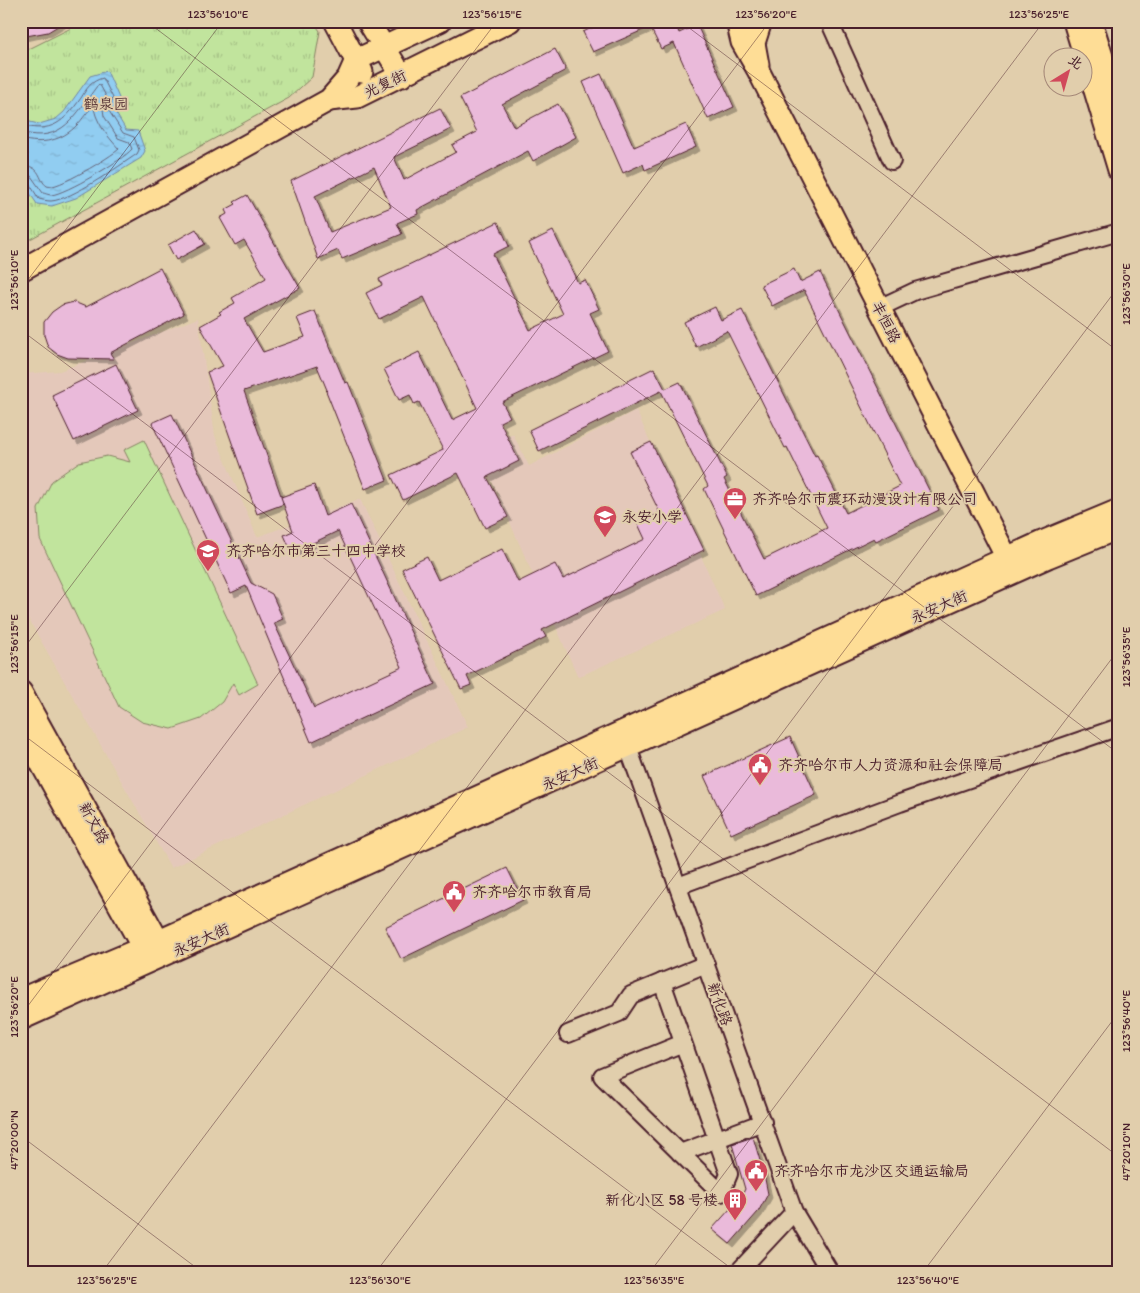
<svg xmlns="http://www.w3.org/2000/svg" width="1140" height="1293" font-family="Itim,'LXGW WenKai TC',sans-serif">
	<defs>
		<pattern id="grass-tufts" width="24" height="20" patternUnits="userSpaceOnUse" patternTransform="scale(1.25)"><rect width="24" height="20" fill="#c1e49d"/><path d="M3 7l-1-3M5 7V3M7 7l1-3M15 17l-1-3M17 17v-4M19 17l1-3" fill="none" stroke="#a7c387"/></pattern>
		<pattern id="water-ripples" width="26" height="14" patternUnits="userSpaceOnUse" patternTransform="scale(1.25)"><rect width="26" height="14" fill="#91cdf1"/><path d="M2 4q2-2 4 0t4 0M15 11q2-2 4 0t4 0" fill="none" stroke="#7fb0cf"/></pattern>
		<filter id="shadow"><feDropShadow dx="4" dy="4" stdDeviation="0" flood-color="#0004"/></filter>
	</defs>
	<rect width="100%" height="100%" fill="#e1ceac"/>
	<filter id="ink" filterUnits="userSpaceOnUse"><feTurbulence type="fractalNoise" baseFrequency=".02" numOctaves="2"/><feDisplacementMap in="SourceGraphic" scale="10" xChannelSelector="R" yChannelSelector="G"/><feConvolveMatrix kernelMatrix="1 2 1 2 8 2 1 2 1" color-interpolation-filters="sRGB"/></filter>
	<g filter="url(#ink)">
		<!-- built -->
		<g fill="#e4c8ba">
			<path d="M198,318L215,436L257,537L360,499L468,727L171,868L21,606V374L60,371Z"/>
			<path d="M636,410L725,610L578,677L478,450L513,434L529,466Z"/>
		</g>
		<!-- grass -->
		<path fill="url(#grass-tufts)" stroke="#868264" d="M85,21H313L320,31L312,77L289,98L21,244V53Z"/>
		<!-- pitch -->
		<path fill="#c1e49d" stroke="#868264" d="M144,440L258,684L239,695L233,683L222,702L201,719L172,729L142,722L119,707L40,539L38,509L52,481L79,462L107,456L130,462L124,450Z"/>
		<!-- water -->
		<path fill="url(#water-ripples)" stroke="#7587a2" d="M107,71L119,98L114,110L126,130L138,131L145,151L141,158L76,198L52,206L37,204L21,180V120L39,124L56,119L64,112L90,76Z"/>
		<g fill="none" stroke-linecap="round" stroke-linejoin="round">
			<!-- shore -->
			<g stroke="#66657a" stroke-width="1">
				<path d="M21,125C51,134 64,122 81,98C87,88 91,81 103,78L113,98L109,111L123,133L134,137L139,150L137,154C119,166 71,200 51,201C47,201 43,200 39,199L27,180L21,179"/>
				<path d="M21,132C62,145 76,114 97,86L100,85L107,98L103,109L104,116L118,138L129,142L132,149C123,160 65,194 51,195C49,195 44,193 43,193L31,176L21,172"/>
				<path d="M21,139C42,145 62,141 77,125C83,119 87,111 93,107C95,110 95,114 97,118C102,130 111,140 119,149C112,156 55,191 47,186C37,179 43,166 21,165"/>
			</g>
		</g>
		<!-- building -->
		<g fill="#eabada" stroke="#4a1f2b" fill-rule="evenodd" filter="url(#shadow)">
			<path d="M21,21H66L48,32L21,37Z"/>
			<path d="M607,21H674L679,33L697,25L734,107L708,119L674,43L661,49L650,27L593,52L583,32Z"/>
			<path d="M555,49L566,70L502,104L514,127L558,104L576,137L533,161L528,151L417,210L418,214L397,223L402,234L342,259L338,250L318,259L291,181L440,108L451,129L394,157L404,180L456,152L452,145L477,132L460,98ZM374,167L391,207L330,232L315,196Z"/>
			<path d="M601,74L634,147L686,124L696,147L645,170L643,164L623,173L583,82Z"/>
			<path d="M247,195L300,288L244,319L263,352L305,337L297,318L315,311L345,383L348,382L387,480L365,489L326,391L327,390L317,366L244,391L284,504L257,514L207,372L223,366L200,326L221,314L219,312L235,303L232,298L266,278L244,240L235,245L220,218L227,214L225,210L236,204L234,202Z"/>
			<path d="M498,222L509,246L493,254L530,330L563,314L529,243L553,231L578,283L585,280L599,309L590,313L608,351L502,402L510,417L500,422L519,461L487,477L508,517L485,528L458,473L403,500L391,475L443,450L419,402L414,404L410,395L399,400L384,369L419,352L452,420L477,408L424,297L379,319L366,293L382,285L379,279Z"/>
			<path d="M196,229L205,244L176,260L168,245Z"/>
			<path d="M160,268L184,314L110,353L114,359L68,358L57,354L48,347L44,335V322L52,312L62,305L74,302L86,307Z"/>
			<path d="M794,269L800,282L820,272L939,510L876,541L874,538L756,596L704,489L708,486L661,391L539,451L529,430L654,368L665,389L680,382L727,477L724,479L764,559L827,528L787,447L785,448L727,331L696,347L684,322L715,307L721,320L742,310L815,456L817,455L846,513L900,486L804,290L772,306L761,285Z"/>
			<path d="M116,364L138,410L74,441L52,395Z"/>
			<path d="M172,414L251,583L272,594L283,619L274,623L314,708L402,667L338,531L292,553L284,535L293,531L281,497L314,485L325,516L351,504L435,684L311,742L246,586L231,593L152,423Z"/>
			<path d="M651,442L704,550L542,630L546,637L467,676L471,685L461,689L402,569L427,557L438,580L502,549L518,582L555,564L563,579L645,539L638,524L660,513L630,452Z"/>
			<path d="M790,737L816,795L731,834L704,776Z"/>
			<path d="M507,868L523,900L401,959L385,927Z"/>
			<path d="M753,1137L764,1174L768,1194L758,1212L730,1244L712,1229L741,1197L745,1189L732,1144Z"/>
		</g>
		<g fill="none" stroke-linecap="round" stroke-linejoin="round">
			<!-- minor casing -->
			<g stroke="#4a1f2b" stroke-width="20">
				<g id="minor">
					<path d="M829,21L892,161"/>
					<path d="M879,308L915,291L1119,232"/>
					<path d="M624,736L794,1212L830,1272"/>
					<path d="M678,886L900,803L1119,727"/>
					<path d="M662,982L729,1174L721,1193L602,1076L683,1043"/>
					<path d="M568,1034L619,1013L631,995L706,964"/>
					<path d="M680,1153L763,1122"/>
					<path d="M738,1272L794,1212"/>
				</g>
			</g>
			<!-- major casing -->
			<g stroke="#4a1f2b" stroke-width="25">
				<g id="major">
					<path d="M335,21L362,72"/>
					<path d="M368,21L402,76"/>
					<path d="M737,21L742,42L758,70L1013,570"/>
					<path d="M1074,21L1119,170"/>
					<path d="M1091,21L1119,111"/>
					<path d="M758,65L754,43L761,21"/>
					<path d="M329,100L357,97L510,21"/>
					<path d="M21,270L329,100L348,78L356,60L440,21"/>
					<path d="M21,692L165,953"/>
					<path d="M21,727L149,959"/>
					<path d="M21,999L159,941L1042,542L1119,510"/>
					<path d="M21,1019L1048,557L1119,528"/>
				</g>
			</g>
			<!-- minor -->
			<use href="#minor" stroke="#e1ceac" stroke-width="16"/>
			<!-- major -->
			<use href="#major" stroke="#fedd96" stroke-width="21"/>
		</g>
	</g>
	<!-- ticks -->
	<path fill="none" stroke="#4a1f2b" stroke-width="1" stroke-opacity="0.45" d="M146,21L1119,754M680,21L1119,352M21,289L223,21M21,330L1119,1157M21,652L497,21M21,733L736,1272M21,1015L770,21M21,1136L202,1272M102,1272L1044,21M376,1272L1119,286M650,1272L1119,649M923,1272L1119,1012"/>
	<!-- icons -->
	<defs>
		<g id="office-pin" transform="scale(1.25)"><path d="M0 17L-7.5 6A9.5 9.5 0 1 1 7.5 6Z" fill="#d1495b" stroke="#e1ceac"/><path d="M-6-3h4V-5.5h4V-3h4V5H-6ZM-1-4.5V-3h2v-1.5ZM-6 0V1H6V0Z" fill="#fff"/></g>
		<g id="school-pin" transform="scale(1.25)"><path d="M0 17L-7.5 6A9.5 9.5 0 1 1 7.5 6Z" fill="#d1495b" stroke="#e1ceac"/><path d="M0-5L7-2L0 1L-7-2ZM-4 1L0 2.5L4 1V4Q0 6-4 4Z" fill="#fff"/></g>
		<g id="civic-pin" transform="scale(1.25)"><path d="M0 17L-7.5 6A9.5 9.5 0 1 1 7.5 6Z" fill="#d1495b" stroke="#e1ceac"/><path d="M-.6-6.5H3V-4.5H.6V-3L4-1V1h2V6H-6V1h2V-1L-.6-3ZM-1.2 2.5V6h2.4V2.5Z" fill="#fff"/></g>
		<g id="building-pin" transform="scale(1.25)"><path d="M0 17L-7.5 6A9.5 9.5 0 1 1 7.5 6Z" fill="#d1495b" stroke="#e1ceac"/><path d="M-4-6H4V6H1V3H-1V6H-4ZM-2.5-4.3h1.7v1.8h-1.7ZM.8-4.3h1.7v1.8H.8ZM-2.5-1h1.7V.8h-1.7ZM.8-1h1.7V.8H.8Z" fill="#fff"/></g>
	</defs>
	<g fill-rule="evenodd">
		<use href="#office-pin" x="735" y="499"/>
		<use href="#school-pin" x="605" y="517"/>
		<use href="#school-pin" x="208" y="551"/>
		<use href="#civic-pin" x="760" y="765"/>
		<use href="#civic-pin" x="454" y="892"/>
		<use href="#civic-pin" x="756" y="1171"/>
		<use href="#building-pin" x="735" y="1200"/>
	</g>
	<g text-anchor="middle" stroke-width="4" stroke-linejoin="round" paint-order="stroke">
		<!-- street labels -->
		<g font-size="15" fill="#4a1f2b" stroke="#e1ceac">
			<text transform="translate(385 84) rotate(-26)" y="5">光复街</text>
			<text transform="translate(886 322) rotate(63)" y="5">丰恒路</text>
			<text transform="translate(939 607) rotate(-24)" y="5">永安大街</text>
			<text transform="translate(570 774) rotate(-24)" y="5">永安大街</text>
			<text transform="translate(94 823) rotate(61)" y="5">新文路</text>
			<text transform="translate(201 940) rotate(-24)" y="5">永安大街</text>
			<text transform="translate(720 1004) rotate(70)" y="5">新化路</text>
		</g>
		<!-- park labels -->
		<g font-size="15" fill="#563336" stroke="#e1ceac">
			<text x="106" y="109">鹤泉园</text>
		</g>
		<!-- poi labels -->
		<g font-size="15" fill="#4a1f2b" stroke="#e1ceac" text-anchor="start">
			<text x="752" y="504">齐齐哈尔市震环动漫设计有限公司</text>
			<text x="622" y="522">永安小学</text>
			<text x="226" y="556">齐齐哈尔市第三十四中学校</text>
			<text x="778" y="770">齐齐哈尔市人力资源和社会保障局</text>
			<text x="472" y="897">齐齐哈尔市教育局</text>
			<text x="774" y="1176">齐齐哈尔市龙沙区交通运输局</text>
			<text x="718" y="1205" text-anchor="end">新化小区 58 号楼</text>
		</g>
	</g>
	<!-- margin -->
	<rect width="1140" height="1293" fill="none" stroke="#e1ceac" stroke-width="55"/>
	<!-- north arrow -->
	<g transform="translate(1068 72) rotate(37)"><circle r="24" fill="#e1ceac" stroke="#a58878"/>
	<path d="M0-4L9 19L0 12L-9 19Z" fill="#d1495b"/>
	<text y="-8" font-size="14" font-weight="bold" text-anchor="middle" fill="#4a1f2b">北</text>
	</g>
	<rect x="28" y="28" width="1084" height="1238" fill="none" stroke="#4a1f2b" stroke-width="2"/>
	<g font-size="12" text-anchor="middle" fill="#4a1f2b">
		<text x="218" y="18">123°56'10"E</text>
		<text x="492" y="18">123°56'15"E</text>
		<text x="766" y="18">123°56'20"E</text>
		<text x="1039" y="18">123°56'25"E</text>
		<text transform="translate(14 280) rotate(-90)" y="4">123°56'10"E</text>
		<text transform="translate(1126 294) rotate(-90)" y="4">123°56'30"E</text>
		<text transform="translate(14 644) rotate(-90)" y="4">123°56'15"E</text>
		<text transform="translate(1126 657) rotate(-90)" y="4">123°56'35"E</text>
		<text transform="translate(14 1007) rotate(-90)" y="4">123°56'20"E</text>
		<text transform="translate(1126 1021) rotate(-90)" y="4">123°56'40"E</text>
		<text transform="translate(14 1140) rotate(-90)" y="4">47°20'00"N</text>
		<text transform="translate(1126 1152) rotate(-90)" y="4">47°20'10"N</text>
		<text x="107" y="1284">123°56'25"E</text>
		<text x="380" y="1284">123°56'30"E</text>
		<text x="654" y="1284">123°56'35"E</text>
		<text x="928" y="1284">123°56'40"E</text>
	</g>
</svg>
